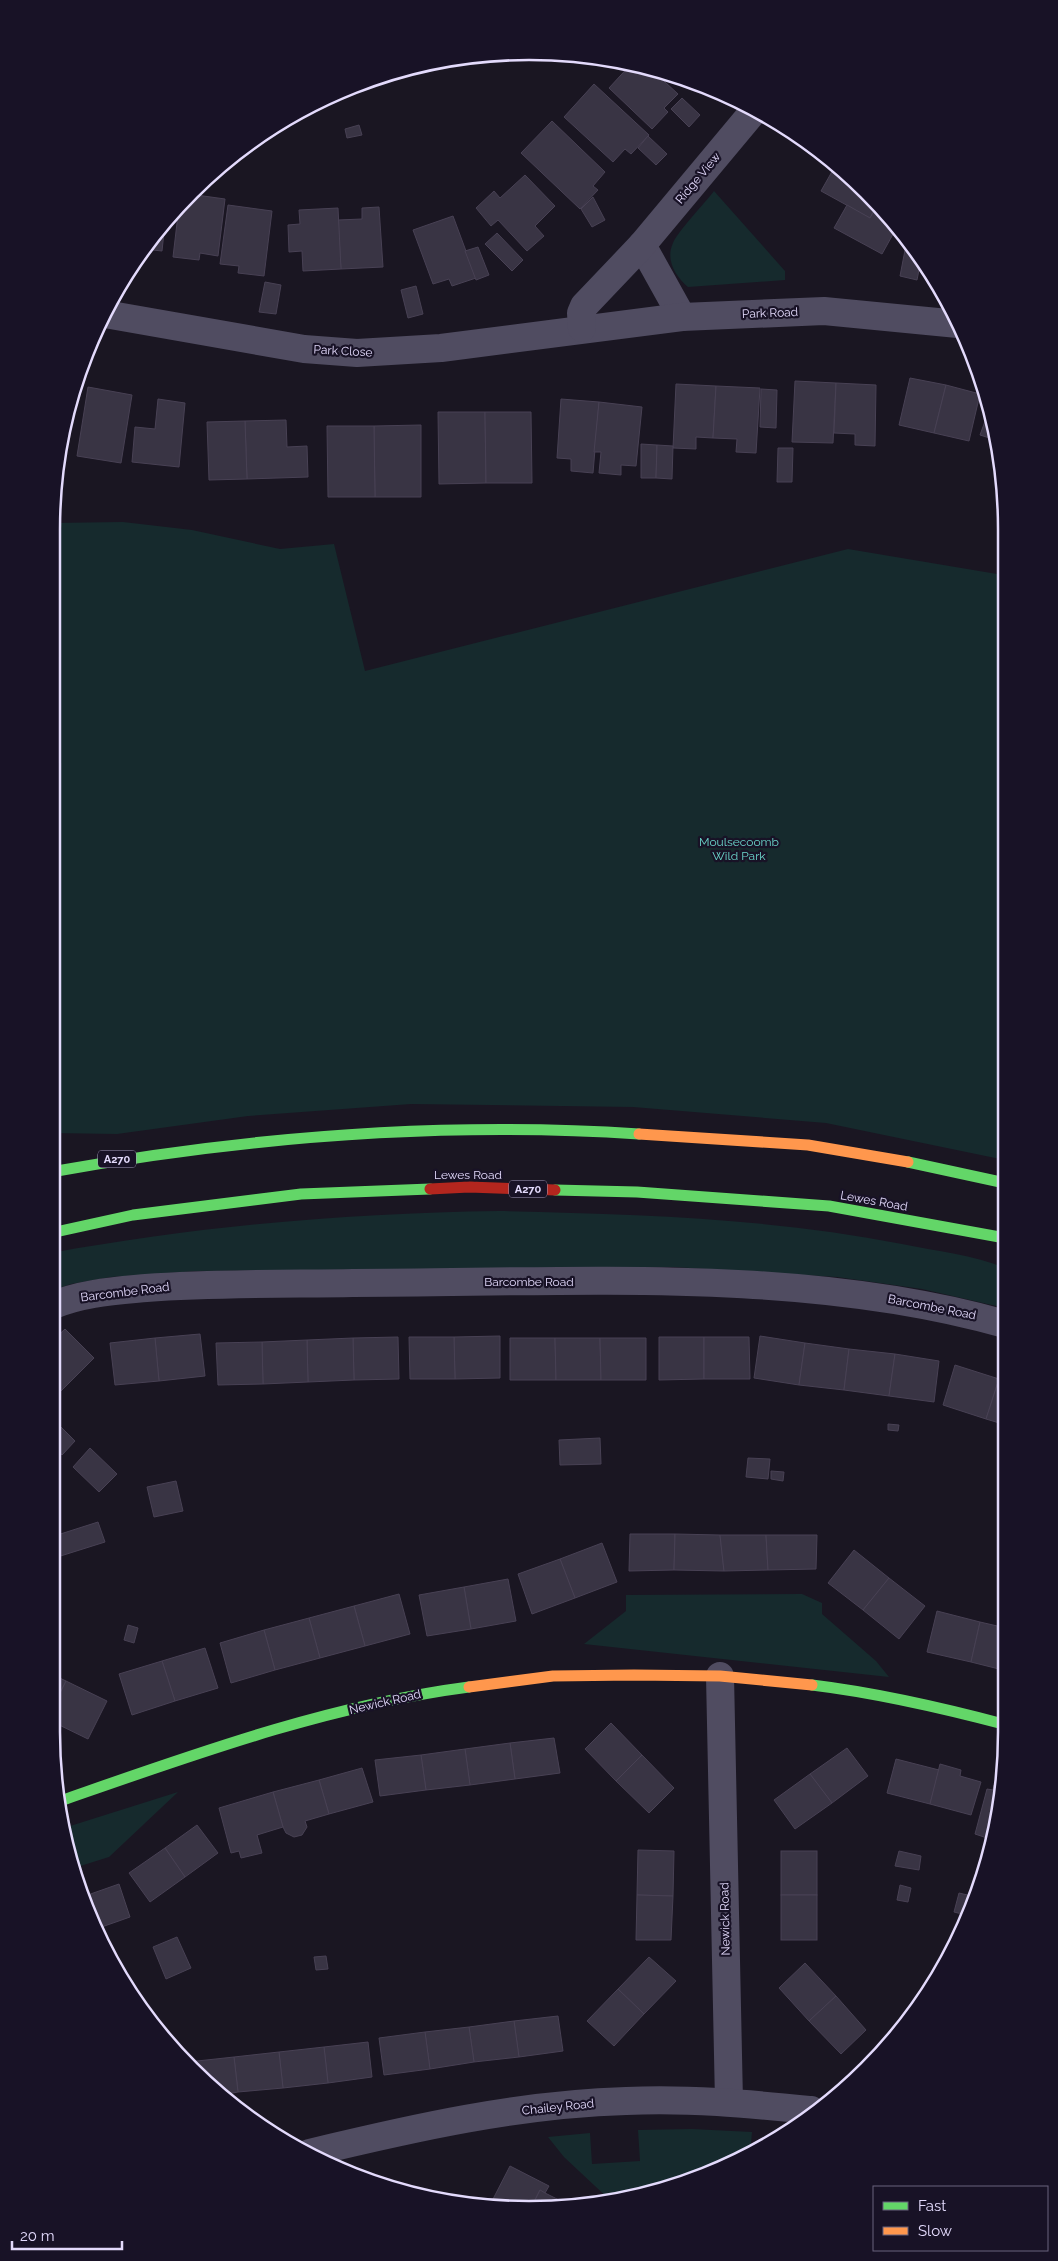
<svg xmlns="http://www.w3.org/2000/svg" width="1058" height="2261" font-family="Raleway,sans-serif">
	<rect width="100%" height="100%" fill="#1a1622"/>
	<!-- green -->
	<g fill="#162a2d">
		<path d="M714,191L785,271V280L688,287C676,277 665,260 673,243C678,231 705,203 714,191Z"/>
		<path d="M123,522L192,530L280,549L334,544L365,671L848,549L1003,575L1005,1160L826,1123L633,1107L411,1104L248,1116L117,1134L51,1133L52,523Z"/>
		<path d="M499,1211C634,1214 769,1218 902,1244C936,1251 974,1255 1005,1268V1308L922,1289L837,1277L674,1267L197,1271L111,1277L71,1284L51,1291V1253C200,1226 348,1213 499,1211Z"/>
		<path d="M802,1594L822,1603V1614L876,1661L889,1677L584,1644L626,1611V1595Z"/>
		<path d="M178,1792L109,1857L74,1868L67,1827Z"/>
		<path d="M692,2129L752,2132L750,2154L682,2184L611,2201L564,2157L548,2137L590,2133L592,2164L640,2161L638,2130Z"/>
	</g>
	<!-- building -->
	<g fill="#393444" stroke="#484154">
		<path d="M632,63L651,69L678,94L664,108L668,112L652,129L609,88Z"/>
		<path d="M594,84L649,135L631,154L625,149L613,162L564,117Z"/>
		<path d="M682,98L700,115L689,127L671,109Z"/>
		<path d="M552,121L605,172L593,186L598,190L580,209L521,153Z"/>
		<path d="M359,125L362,135L347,138L345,129Z"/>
		<path d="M648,136L667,154L656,165L638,148Z"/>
		<path d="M812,145L820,150L841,172L808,153Z"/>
		<path d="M834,168L841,172L876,206L870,218L821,191Z"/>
		<path d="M525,175L555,206L535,226L544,236L527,251L498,220L491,226L476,208L494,191L500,198Z"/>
		<path d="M189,194L225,199L218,256L200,253L199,260L173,257L179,206Z"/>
		<path d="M593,197L605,220L592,227L581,209Z"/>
		<path d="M228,205L272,211L264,276L238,273L239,266L220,264Z"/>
		<path d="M847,205L870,218L874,211L889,219L897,227L882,254L834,228Z"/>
		<path d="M379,207L383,267L341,269L338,220L362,219V208Z"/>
		<path d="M338,208L341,269L303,271L302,251L289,252L288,225L300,224L299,210Z"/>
		<path d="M453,216L476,278L452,286L449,279L433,284L413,230Z"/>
		<path d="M165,223L162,251L144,249Z"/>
		<path d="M497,233L523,260L512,271L485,244Z"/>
		<path d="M906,245L913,247L921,260L917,280L900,276Z"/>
		<path d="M478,247L489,275L476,280L465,251Z"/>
		<path d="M265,282L281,285L276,314L259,312Z"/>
		<path d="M416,286L423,314L408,318L401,290Z"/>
		<path d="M910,378L946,385L934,433L899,425Z"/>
		<path d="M795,381L836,383L833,443L792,442Z"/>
		<path d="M836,383L876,385L875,446L855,445V434L834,433Z"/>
		<path d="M676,384L716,386L713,438L696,437V449L673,448Z"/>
		<path d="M946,385L980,394L969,441L934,433Z"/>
		<path d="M716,386L760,388L756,453L736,452L737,439L713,438Z"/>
		<path d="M88,387L132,395L121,463L77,456Z"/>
		<path d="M761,389L777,390L776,428L760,427Z"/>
		<path d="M158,399L185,403L179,467L132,462L135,427L155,429Z"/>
		<path d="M561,399L599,402L593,473L571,471V459L557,458Z"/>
		<path d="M599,402L642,407L636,466L621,465V475L599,473L601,452H594Z"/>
		<path d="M438,412H485L486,483L439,484Z"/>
		<path d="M485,412H531L532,483H486Z"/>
		<path d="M988,413L996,440L980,435Z"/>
		<path d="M286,420L287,447L307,446L308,477L247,479L245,421Z"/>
		<path d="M245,421L247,479L209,480L207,422Z"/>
		<path d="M421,425V497H375L374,426Z"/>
		<path d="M327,426H374L375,497H328Z"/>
		<path d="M641,444L657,445L656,478H641Z"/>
		<path d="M657,445L673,446L672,479L656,478Z"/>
		<path d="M778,448H793L792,482H777Z"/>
		<path d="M65,1329L94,1358L51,1401V1342Z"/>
		<path d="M200,1334L205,1376L159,1381L155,1338Z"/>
		<path d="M500,1336V1378L455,1379L454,1337Z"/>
		<path d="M760,1336L805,1343L799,1385L754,1378Z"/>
		<path d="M398,1337L399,1379L354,1380L353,1338Z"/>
		<path d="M409,1337H454L455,1379H410Z"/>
		<path d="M659,1337H704V1379L659,1380Z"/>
		<path d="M704,1337H749L750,1379H704Z"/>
		<path d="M155,1338L159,1381L115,1385L110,1343Z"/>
		<path d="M353,1338L354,1380L308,1382L307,1340Z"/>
		<path d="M510,1338H555L556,1380H510Z"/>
		<path d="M555,1338H600L601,1380H556Z"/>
		<path d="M600,1338H646V1380H601Z"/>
		<path d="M307,1340L308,1382L263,1384L262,1342Z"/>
		<path d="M262,1342L263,1384L218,1385L216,1343Z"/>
		<path d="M805,1343L849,1349L844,1390L799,1385Z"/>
		<path d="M849,1349L895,1354L889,1396L844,1390Z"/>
		<path d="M895,1354L939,1361L934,1402L889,1396Z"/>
		<path d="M955,1365L999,1379L986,1419L943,1405Z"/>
		<path d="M999,1379L1006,1381V1425L986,1419Z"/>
		<path d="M888,1424L899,1425L898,1431L888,1430Z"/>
		<path d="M61,1427L75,1441L62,1455L51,1443V1436Z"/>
		<path d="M600,1438L601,1464L560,1465L559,1440Z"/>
		<path d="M90,1448L117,1474L99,1492L73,1467Z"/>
		<path d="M748,1458L770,1459L768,1479L746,1477Z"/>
		<path d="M771,1471L784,1472L783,1481L771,1479Z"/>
		<path d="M176,1481L183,1511L154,1517L147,1487Z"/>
		<path d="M98,1522L105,1542L51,1559V1537Z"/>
		<path d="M630,1534H675L674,1570L629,1571Z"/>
		<path d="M675,1534L720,1535L724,1571L674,1570Z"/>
		<path d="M720,1535H766L768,1570L724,1571Z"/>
		<path d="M766,1535H817L816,1569L768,1570Z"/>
		<path d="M602,1543L617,1582L575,1598L560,1559Z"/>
		<path d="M854,1550L889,1578L863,1610L828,1583Z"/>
		<path d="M560,1559L575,1598L532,1614L518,1574Z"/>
		<path d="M889,1578L925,1606L899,1639L863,1610Z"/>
		<path d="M508,1579L516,1621L471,1629L464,1587Z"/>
		<path d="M464,1587L471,1629L427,1636L419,1595Z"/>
		<path d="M399,1594L410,1634L365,1646L354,1606Z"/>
		<path d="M354,1606L365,1646L320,1658L309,1618Z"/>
		<path d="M937,1611L980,1622L971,1662L927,1652Z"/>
		<path d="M309,1618L320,1658L275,1670L264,1630Z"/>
		<path d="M980,1622L1006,1628L1007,1671L971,1662Z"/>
		<path d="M128,1625L138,1628L134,1643L124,1640Z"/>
		<path d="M264,1630L275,1670L231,1683L220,1643Z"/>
		<path d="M205,1648L218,1688L175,1701L162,1661Z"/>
		<path d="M162,1661L175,1701L132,1715L119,1674Z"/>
		<path d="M51,1674L66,1681L51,1711Z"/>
		<path d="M66,1681L107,1701L88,1739L51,1721V1711Z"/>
		<path d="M611,1723L642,1755L616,1781L585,1749Z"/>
		<path d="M554,1738L560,1773L515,1779L510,1743Z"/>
		<path d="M510,1743L515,1779L470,1785L465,1749Z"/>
		<path d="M847,1748L868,1776L832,1803L810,1774Z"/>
		<path d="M465,1749L470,1785L426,1790L421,1755Z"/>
		<path d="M421,1755L426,1790L380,1796L375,1760Z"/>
		<path d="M642,1755L674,1788L649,1813L616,1781Z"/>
		<path d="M896,1759L939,1770L930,1804L887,1793Z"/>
		<path d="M940,1764L961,1770L960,1776L981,1782L971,1815L930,1804Z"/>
		<path d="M362,1768L373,1802L329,1814L319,1780Z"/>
		<path d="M810,1774L832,1803L795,1829L774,1800Z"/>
		<path d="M319,1780L329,1814L305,1821L307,1827L302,1835L294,1837L286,1833L283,1827L273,1792Z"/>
		<path d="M994,1785L1001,1787L998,1825L993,1840L975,1834L987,1789L993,1790Z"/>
		<path d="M273,1792L283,1827L257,1835L262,1853L241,1858L239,1851L231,1853L219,1808Z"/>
		<path d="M197,1825L218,1853L185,1877L165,1848Z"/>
		<path d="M165,1848L185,1877L150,1902L129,1873Z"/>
		<path d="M638,1850L674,1851L673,1896L637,1895Z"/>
		<rect x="781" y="1851" width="36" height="44"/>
		<path d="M899,1851L921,1856L919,1870L895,1866Z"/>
		<path d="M119,1884L130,1917L96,1929L82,1897Z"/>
		<path d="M900,1885L911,1888L908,1902L897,1900Z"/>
		<path d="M959,1893L976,1897L970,1916L954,1912Z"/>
		<path d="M637,1895L673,1896L671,1940H636Z"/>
		<rect x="781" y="1895" width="36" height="45"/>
		<path d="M177,1937L191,1968L166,1979L153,1947Z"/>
		<path d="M326,1956L328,1969L316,1970L314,1957Z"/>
		<path d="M649,1957L676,1981L644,2014L618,1989Z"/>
		<path d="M805,1963L836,1996L809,2021L779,1988Z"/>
		<path d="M618,1989L644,2014L614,2046L587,2021Z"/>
		<path d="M836,1996L866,2030L841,2054L809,2021Z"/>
		<path d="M558,2016L563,2051L519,2057L514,2021Z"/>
		<path d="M514,2021L519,2057L474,2062L469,2027Z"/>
		<path d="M469,2027L474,2062L430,2069L425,2032Z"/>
		<path d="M425,2032L430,2069L384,2075L379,2038Z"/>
		<path d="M368,2042L372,2077L328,2083L324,2047Z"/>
		<path d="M324,2047L328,2083L283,2088L279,2052Z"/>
		<path d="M279,2052L283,2088L238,2092L234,2057Z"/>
		<path d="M234,2057L238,2092L227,2094L188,2062Z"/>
		<path d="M510,2166L549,2186L545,2193L540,2190L533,2204L492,2201Z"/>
		<path d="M540,2190L545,2193L569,2205L533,2204Z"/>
	</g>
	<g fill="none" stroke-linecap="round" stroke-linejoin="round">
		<!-- street -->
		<g stroke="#504c61" stroke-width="28">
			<path d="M642,245L682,317"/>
			<path d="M105,314L304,349L357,353L441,348L682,317L824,311L958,324"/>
			<path d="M582,328L581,313L584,306L642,245L753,112"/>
			<path d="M51,1306C81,1293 114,1291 146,1288C215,1283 284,1284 353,1283C565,1283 801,1266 1005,1324"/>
			<path d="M720,1676L729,2102"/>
			<path d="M309,2153C413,2128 519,2104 626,2101C688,2098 749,2104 811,2110"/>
		</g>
		<!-- fast -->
		<g stroke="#63d668" stroke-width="11">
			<path d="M908,1162L1005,1183"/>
			<path d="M51,1172C245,1137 442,1121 639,1134"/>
			<path d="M555,1190L637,1192L829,1206L1005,1238"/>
			<path d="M51,1233L133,1215L301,1194L430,1189"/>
			<path d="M812,1685C878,1693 943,1708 1007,1725"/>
			<path d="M63,1800C195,1754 330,1705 469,1687"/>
		</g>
		<!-- slow -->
		<g stroke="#ff974d" stroke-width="11">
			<path d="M639,1134L808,1145L908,1162"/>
			<path d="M469,1687L553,1676L634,1675L720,1676L812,1685"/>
		</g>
		<!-- jam -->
		<path stroke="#b3261e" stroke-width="11" d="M430,1189L469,1187L555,1190"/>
	</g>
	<g text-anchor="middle" stroke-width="4.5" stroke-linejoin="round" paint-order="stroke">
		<!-- shield labels -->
		<g fill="#181226" stroke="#a69ebc" stroke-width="1">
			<rect x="98" y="1150.5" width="38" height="17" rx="4"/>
			<rect x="509" y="1180.5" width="38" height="17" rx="4"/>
		</g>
		<g font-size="11" font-weight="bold" fill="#e3dafc">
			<text x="117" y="1163">A270</text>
			<text x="528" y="1193">A270</text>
		</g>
		<!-- street labels -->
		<g font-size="12" fill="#e3dafc" stroke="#181226">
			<text transform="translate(698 178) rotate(-50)" y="4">Ridge View</text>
			<text transform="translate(770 313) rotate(-2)" y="4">Park Road</text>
			<text transform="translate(343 351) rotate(3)" y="4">Park Close</text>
			<text x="468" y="1179">Lewes Road</text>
			<text transform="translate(874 1201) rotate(10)" y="4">Lewes Road</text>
			<text x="529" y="1286">Barcombe Road</text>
			<text transform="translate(125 1292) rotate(-7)" y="4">Barcombe Road</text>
			<text transform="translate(932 1307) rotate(11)" y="4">Barcombe Road</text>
			<text transform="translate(385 1702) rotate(-13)" y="4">Newick Road</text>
			<text transform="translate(725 1919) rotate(-91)" y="4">Newick Road</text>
			<text transform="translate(558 2107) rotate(-6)" y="4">Chailey Road</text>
		</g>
		<!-- park labels -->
		<g font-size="12" fill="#6bd6cb" stroke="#181226">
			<text x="739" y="846">Moulsecoomb<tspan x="739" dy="14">Wild Park</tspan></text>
		</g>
	</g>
	<!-- crop -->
	<path d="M0 0H1058V2261H0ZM529 60H529A469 469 0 0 1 998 529V1732A469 469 0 0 1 529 2201H529A469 469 0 0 1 60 1732V529A469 469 0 0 1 529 60Z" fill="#181226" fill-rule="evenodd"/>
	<path fill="none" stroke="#e3dafc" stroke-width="2.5" d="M529 60H529A469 469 0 0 1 998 529V1732A469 469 0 0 1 529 2201H529A469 469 0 0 1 60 1732V529A469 469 0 0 1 529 60Z"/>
	<!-- legend -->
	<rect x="873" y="2186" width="175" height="65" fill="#181226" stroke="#69627c"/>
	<rect x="883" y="2202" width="25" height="8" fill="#63d668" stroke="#69627c"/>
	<text x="918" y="2211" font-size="15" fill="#e3dafc">Fast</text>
	<rect x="883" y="2227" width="25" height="8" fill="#ff974d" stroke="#69627c"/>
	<text x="918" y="2236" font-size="15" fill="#e3dafc">Slow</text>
	<!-- scale -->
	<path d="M12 2241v8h110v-8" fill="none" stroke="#e3dafc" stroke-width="2.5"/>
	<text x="20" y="2241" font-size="15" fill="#e3dafc" stroke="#181226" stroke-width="4" paint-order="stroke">20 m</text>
</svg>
